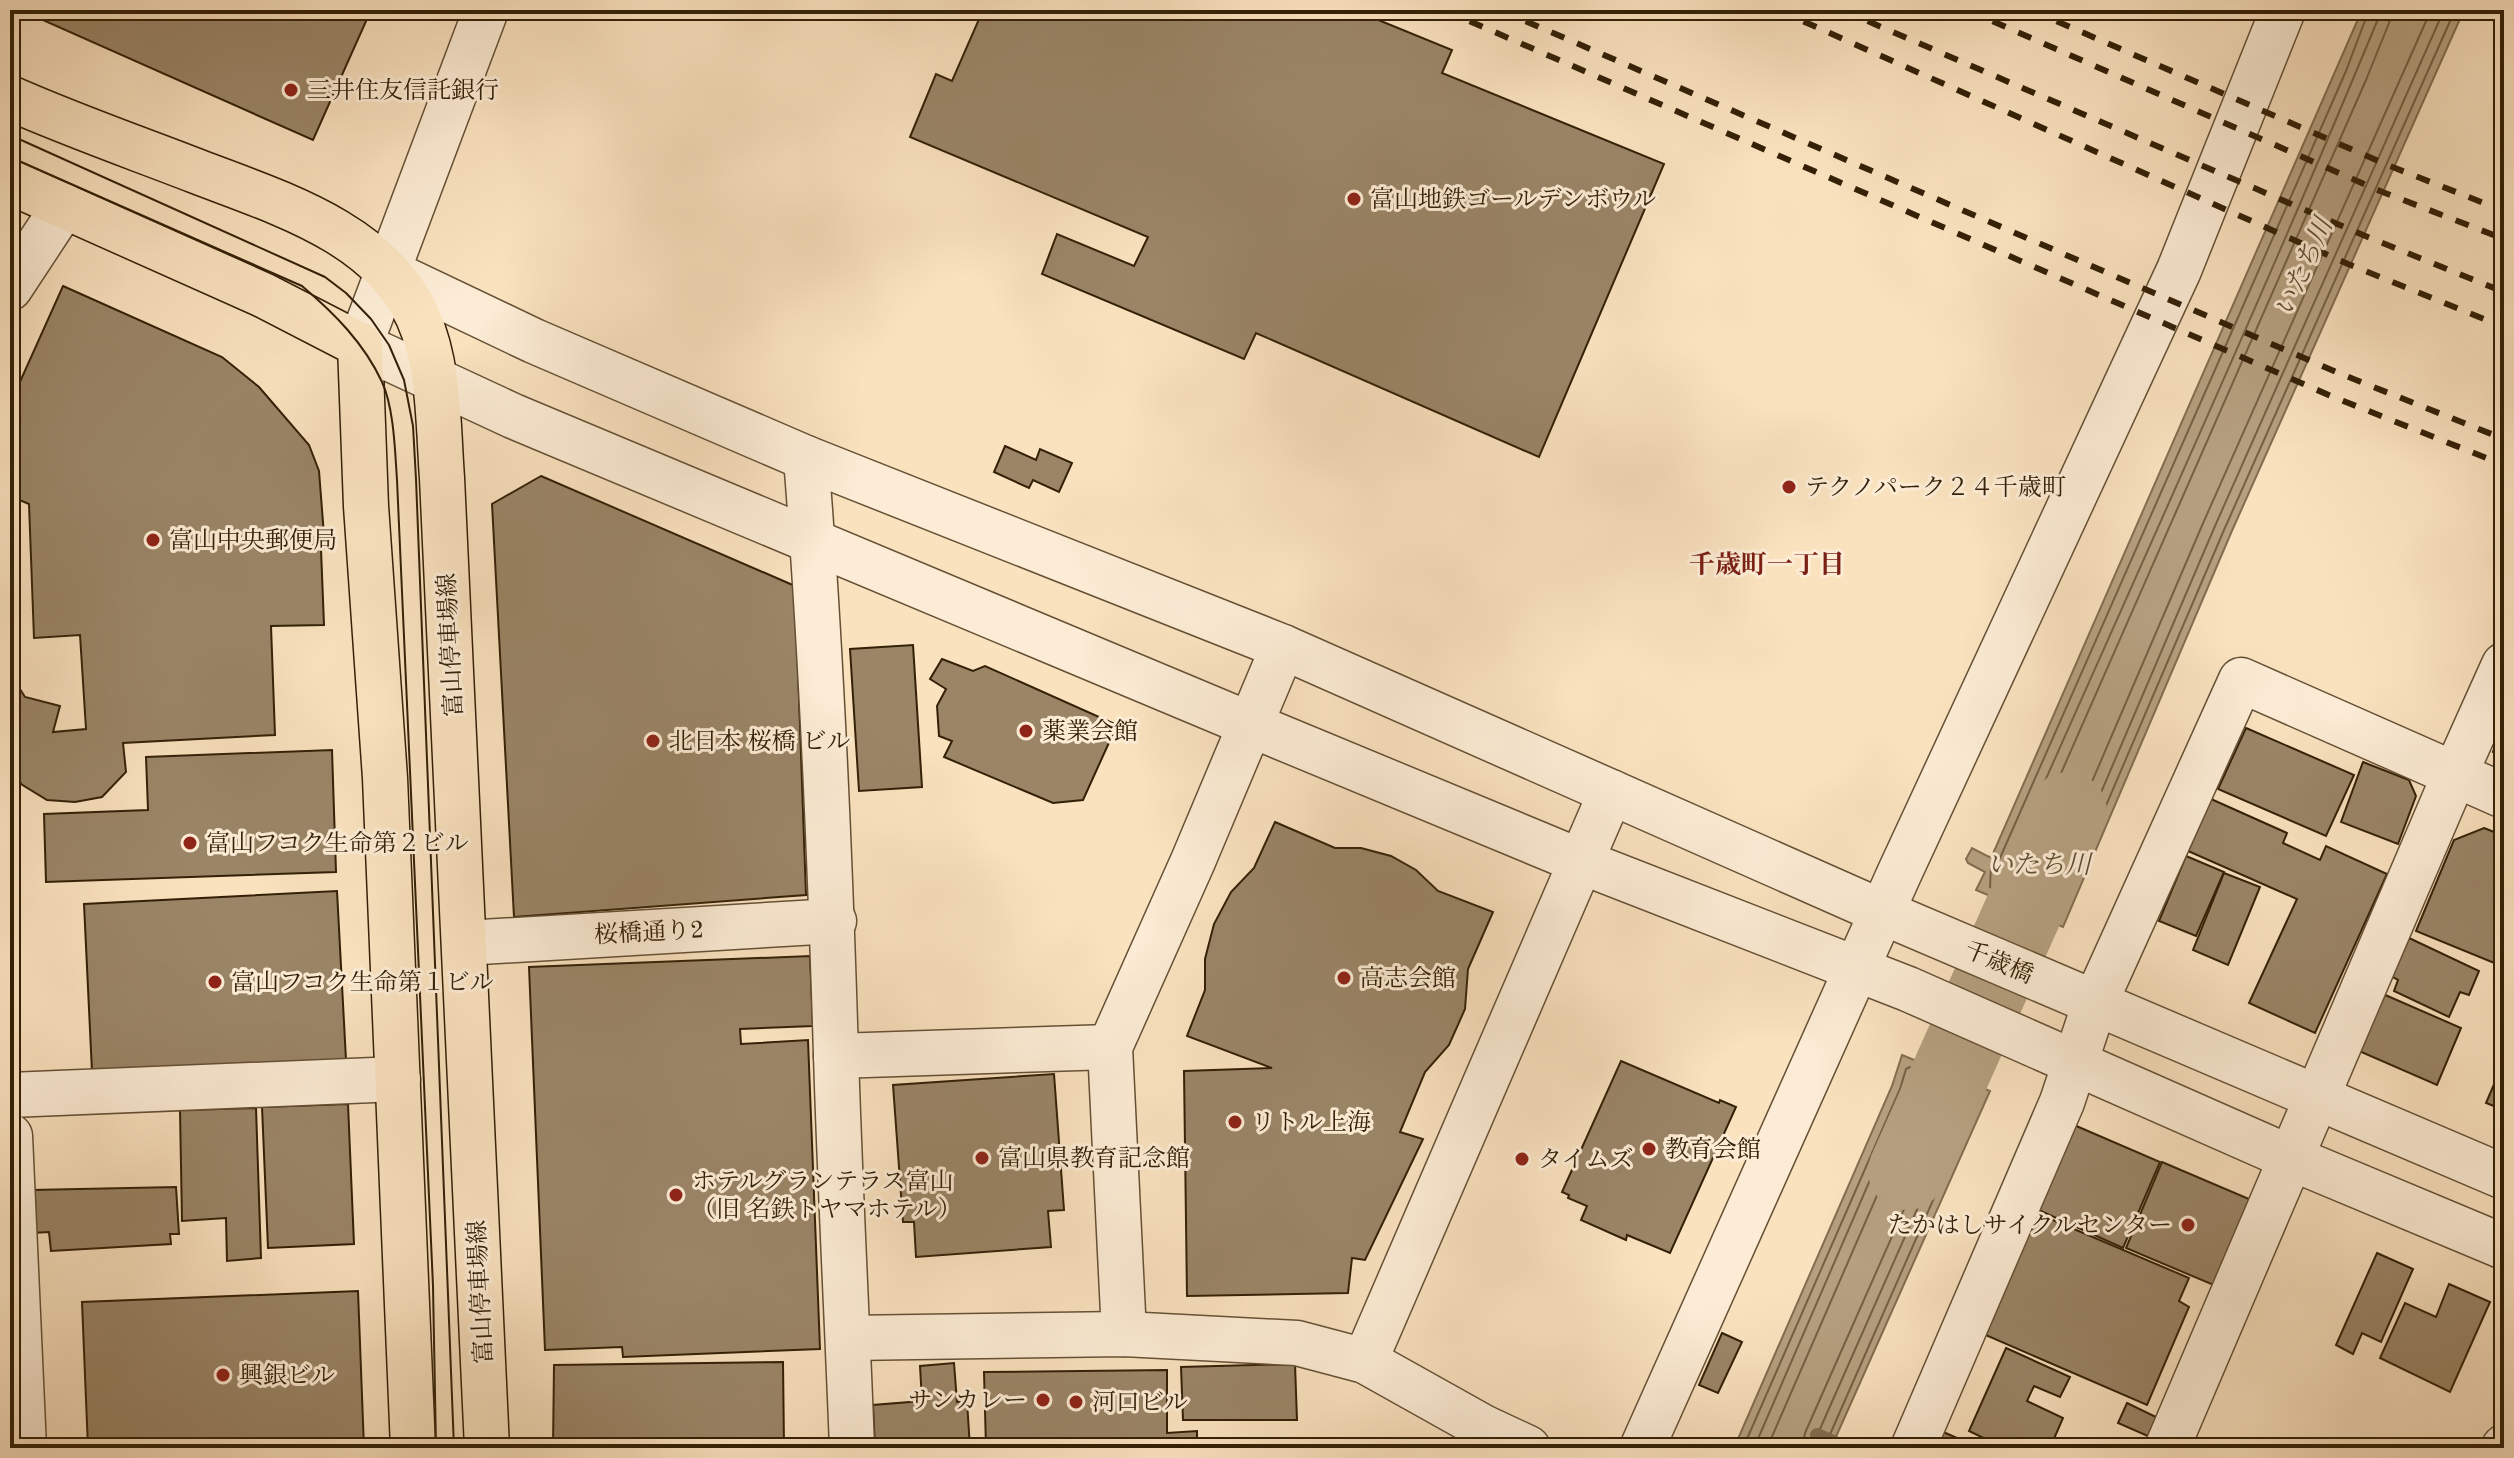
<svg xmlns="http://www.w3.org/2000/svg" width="2514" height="1458" font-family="'Old Standard TT','Noto Serif JP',serif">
	<rect width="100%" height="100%" fill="#fae2bf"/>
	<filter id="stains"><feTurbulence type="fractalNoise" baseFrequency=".0025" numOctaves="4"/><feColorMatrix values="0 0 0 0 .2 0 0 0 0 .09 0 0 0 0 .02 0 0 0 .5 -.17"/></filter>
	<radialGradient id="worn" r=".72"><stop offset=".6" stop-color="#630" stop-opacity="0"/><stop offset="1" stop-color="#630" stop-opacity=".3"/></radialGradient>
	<!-- water -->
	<g fill="#b6a080" stroke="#826d50" stroke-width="2">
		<path d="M2362,10H2464L2231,533L2063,927L1976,890L1985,872L1968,863L1966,859L1972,848L1989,857L1992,856Z"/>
		<path d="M1902,1055L1990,1091L1831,1448H1734L1892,1086Z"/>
	</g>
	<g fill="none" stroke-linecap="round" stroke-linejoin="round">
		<!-- shore -->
		<g stroke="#746044" stroke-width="2">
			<path d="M2369,10L2346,71L2229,338L2000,858L1991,866L1990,887L2055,915L2060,913L2224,530L2455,10"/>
			<path d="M2379,10L2378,19C2261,302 2133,582 2009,862L2002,871L2003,882L2049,902L2055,900L2215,526L2444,10"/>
			<path d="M2391,10L2389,23L2366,80L2018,871L2019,876L2043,886L2048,884L2204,521L2431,10"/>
			<path d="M1743,1448L1900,1089L1906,1069L1910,1067L1975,1093L1978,1098L1824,1448"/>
			<path d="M1754,1448L1912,1083L1917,1080L1962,1099L1964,1103L1816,1438L1814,1448"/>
			<path d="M1767,1448L1919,1099L1924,1096L1946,1105L1948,1110L1805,1433L1802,1448"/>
		</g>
		<!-- stream -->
		<path stroke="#826d50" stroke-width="14" d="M1817,1435L1846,1448"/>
		<!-- river -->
		<path stroke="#b6a080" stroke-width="78" d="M1907,1171L2068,811"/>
	</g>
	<!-- building -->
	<g fill="#9a8567" stroke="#332007" stroke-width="2">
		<path d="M28,10H371L313,140L27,13Z"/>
		<path d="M983,10H1354L1452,50L1442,73L1664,164L1539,457L1256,333L1244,359L1042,274L1057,234L1134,266L1148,237L910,137L936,74L952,81Z"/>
		<path d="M63,286L222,357L259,387L309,445L319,471L325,548L321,549L324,625L271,626L275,735L123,743L126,772L102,797L75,802L47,800L21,784L14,767L11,710V685L20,689L25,697L60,706L53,732L86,729L80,635L34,638L29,504L10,496V404Z"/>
		<path d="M1005,446L1036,460L1040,449L1072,463L1059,492L1033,480L1029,488L994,472Z"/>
		<path d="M541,476L795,586L806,895L514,917L492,504Z"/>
		<path d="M913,645L922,787L859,791L850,649Z"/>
		<path d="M942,659L973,671L985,666L1117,725L1083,800L1053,803L944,757L952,741L939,736L937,706L946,689L930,679Z"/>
		<path d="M2504,722V756L2493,752Z"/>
		<path d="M2246,728L2354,775L2326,836L2218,789Z"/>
		<path d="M332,750L336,872L46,882L44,814L148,810L146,757Z"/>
		<path d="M2363,762L2409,780L2416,796L2398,844L2341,822Z"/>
		<path d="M2211,799L2287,833L2283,843L2320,860L2326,846L2387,874L2315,1033L2249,1003L2297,899L2188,851Z"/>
		<path d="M1275,822L1335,848H1361L1391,856L1416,870L1438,891L1493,912L1468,969L1465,1009L1449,1045L1425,1072L1400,1132L1423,1139L1365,1260L1352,1258L1348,1293L1187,1296L1184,1071L1272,1068L1187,1036L1205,990V959L1214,924L1231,892L1254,868Z"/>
		<path d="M2484,828L2504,836V967L2416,931L2454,840Z"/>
		<path d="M2186,856L2224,872L2196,936L2159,921Z"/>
		<path d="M2224,873L2260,887L2228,965L2193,950Z"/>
		<path d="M337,891L346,1060L92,1072L84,904Z"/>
		<path d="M2409,938L2479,971L2469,995L2460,992L2449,1017L2394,991L2398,980L2391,976Z"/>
		<path d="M810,956L813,1026L740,1029L741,1044L808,1040L820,1349L623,1357L622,1347L545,1350L529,967Z"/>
		<path d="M2383,994L2461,1028L2437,1085L2359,1051Z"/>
		<path d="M1621,1061L1719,1103L1720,1100L1736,1107L1670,1253L1627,1235L1626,1240L1581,1220L1587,1206L1568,1198L1569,1195L1562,1192Z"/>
		<path d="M2504,1061V1110L2486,1103Z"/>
		<path d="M1054,1074L1064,1210L1048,1211L1051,1247L916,1257L914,1222H903L893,1085Z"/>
		<path d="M348,1104L354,1244L268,1248L262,1107Z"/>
		<path d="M256,1108L261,1258L227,1261L226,1218L182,1221L180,1110Z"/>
		<path d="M2074,1125L2160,1162L2123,1248L2034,1208Z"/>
		<path d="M2162,1162L2249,1199L2251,1203L2216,1286L2126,1248Z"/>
		<path d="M176,1187L179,1234H170L171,1244L51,1251L49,1232L32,1233V1190Z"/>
		<path d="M2048,1218L2189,1278L2179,1301L2189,1307L2147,1405L1981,1333L2030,1221L2045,1227Z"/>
		<path d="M2377,1253L2413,1269L2381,1342L2362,1333L2353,1354L2336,1345Z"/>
		<path d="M2449,1284L2490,1302L2450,1392L2380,1358L2405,1303L2436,1317Z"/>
		<path d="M358,1291L364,1448H88L82,1302Z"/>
		<path d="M1722,1333L1742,1342L1718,1393L1699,1385Z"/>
		<path d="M2006,1348L2070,1377L2060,1397L2034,1386L2027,1401L2063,1418L2050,1448H1990L1992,1442L1969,1431Z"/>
		<path d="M783,1362L784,1448H553L554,1365Z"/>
		<path d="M954,1363L957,1402L967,1401L970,1448H875L873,1405L922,1401L920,1366Z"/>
		<path d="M1295,1364L1297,1420H1183L1181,1367Z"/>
		<path d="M1167,1370V1433L1197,1431V1448H986L984,1372Z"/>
		<path d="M2127,1403L2158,1418L2150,1437L2118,1423Z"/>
		<path d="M1932,1427L1975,1446L1923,1448Z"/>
	</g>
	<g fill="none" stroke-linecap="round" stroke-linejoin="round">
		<!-- minor casing -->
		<g stroke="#655035" stroke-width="47">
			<g id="minor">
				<path d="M486,10L360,345L513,416L1249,724L1582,862L1908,989L2291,1158L2504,1247"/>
				<path d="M389,272L534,341L806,458L1283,647L1882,912L2504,1177"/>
				<path d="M10,288L64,206"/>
				<path d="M806,458C822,657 830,856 836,1055C840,1186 847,1317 852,1448"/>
				<path d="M465,943L834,921"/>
				<path d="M836,1056L1110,1047"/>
				<path d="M10,1095L398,1079"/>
				<path d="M10,1136L24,1448"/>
				<path d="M1124,1334L1110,1047L1193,861L1283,647"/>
				<path d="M848,1338L1124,1334L1297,1343L1365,1361L1483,1427L1528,1448"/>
				<path d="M1365,1361L1611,792"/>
				<path d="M1642,1448L1899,874L2179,270L2283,10"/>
				<path d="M1913,1448L2062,1102L2095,1003L2241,680L2504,796"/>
				<path d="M2167,1448L2455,774L2504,665"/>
				<path d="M2504,1448V1447"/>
			</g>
		</g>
		<!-- major casing -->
		<g stroke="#332007" stroke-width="47">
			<g id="major">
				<path d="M10,98C71,125 134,147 196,171C276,202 380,232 418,317C440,367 438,425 442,478L487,1448"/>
				<path d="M10,182L263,295L360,345L366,506L385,778L413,1448"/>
			</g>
		</g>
		<!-- minor -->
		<use href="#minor" stroke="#fcecd5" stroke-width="44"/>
		<!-- major -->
		<use href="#major" stroke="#fae2bf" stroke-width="44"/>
		<!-- tram -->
		<g stroke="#332007" stroke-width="2">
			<path d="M10,135L325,277L346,293L371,319L389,345L404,380L413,426L416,479L454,1448"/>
			<path d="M10,157L302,286C334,313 364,343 382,382C394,408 395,451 397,480L433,1286L436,1448"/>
		</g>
		<!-- rail -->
		<g stroke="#332007" stroke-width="6" stroke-dasharray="14 14" stroke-linecap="butt">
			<path d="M1444,10L2331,396L2504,465"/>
			<path d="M1500,10L2341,374L2504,439"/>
			<path d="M1778,10L2348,264L2504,327"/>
			<path d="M1842,10L2363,235L2504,292"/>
			<path d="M1967,10L2380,191L2504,239"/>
			<path d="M2031,10L2390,166L2504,211"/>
		</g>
	</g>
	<!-- markers -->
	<g fill="#8f2418" stroke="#fcecd5" stroke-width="3">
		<circle cx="291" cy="90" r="8"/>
		<circle cx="1354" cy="199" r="8"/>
		<circle cx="1789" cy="487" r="8"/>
		<circle cx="153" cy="540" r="8"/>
		<circle cx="1026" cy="731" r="8"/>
		<circle cx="653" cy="741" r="8"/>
		<circle cx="190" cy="843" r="8"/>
		<circle cx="1344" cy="978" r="8"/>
		<circle cx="215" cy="982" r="8"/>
		<circle cx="1235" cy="1122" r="8"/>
		<circle cx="1649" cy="1149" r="8"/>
		<circle cx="982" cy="1158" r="8"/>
		<circle cx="1522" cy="1159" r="8"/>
		<circle cx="676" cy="1195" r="8"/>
		<circle cx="2188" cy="1225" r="8"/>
		<circle cx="223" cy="1375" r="8"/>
		<circle cx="1043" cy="1400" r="8"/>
		<circle cx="1076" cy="1402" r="8"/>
	</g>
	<g text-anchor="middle" stroke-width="6" stroke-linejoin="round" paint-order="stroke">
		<!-- poi labels -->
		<g font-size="24" fill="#332007" stroke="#fcecd5" text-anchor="start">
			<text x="307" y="98">三井住友信託銀行</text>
			<text x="1370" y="207">富山地鉄ゴールデンボウル</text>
			<text x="1805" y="495">テクノパーク２４千歳町</text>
			<text x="169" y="548">富山中央郵便局</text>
			<text x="1042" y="739">薬業会館</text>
			<text x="669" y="749">北日本 桜橋 ビル</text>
			<text x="206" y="851">富山フコク生命第２ビル</text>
			<text x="1360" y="986">高志会館</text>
			<text x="231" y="990">富山フコク生命第１ビル</text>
			<text x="1251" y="1130">リトル上海</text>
			<text x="1665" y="1157">教育会館</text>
			<text x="998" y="1166">富山県教育記念館</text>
			<text x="1538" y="1167">タイムズ</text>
			<text x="692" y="1189">ホテルグランテラス富山<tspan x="692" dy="28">（旧 名鉄トヤマホテル）</tspan></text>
			<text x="2172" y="1233" text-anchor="end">たかはしサイクルセンター</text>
			<text x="239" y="1383">興銀ビル</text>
			<text x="1027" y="1408" text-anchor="end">サンカレー</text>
			<text x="1092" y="1410">河口ビル</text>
		</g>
		<!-- street labels -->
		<g font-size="24" fill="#332007" stroke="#fcecd5">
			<text transform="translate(450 645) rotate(-93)" y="8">富山停車場線</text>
			<text transform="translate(649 932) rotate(-3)" y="8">桜橋通り2</text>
			<text transform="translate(1999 962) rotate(23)" y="8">千歳橋</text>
			<text transform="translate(480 1292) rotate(-93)" y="8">富山停車場線</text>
		</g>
		<!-- water labels -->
		<g font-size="26" font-style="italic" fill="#614d31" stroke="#fcecd5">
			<text transform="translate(2303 267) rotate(-66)" y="9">いたち川</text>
			<text x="2039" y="873">いたち川</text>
		</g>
		<!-- neighbourhood labels -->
		<g font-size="26" font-weight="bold" fill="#7a1f14" stroke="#fcecd5">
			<text x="1767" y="573">千歳町一丁目</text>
		</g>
	</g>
	<!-- margin -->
	<rect width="2514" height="1458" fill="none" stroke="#fae2bf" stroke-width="40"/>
	<rect x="12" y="12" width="2490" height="1434" fill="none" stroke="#332007" stroke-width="4"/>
	<rect x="20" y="20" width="2474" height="1418" fill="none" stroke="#332007" stroke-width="2"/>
	<rect width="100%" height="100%" filter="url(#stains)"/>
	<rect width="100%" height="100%" fill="url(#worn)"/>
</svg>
